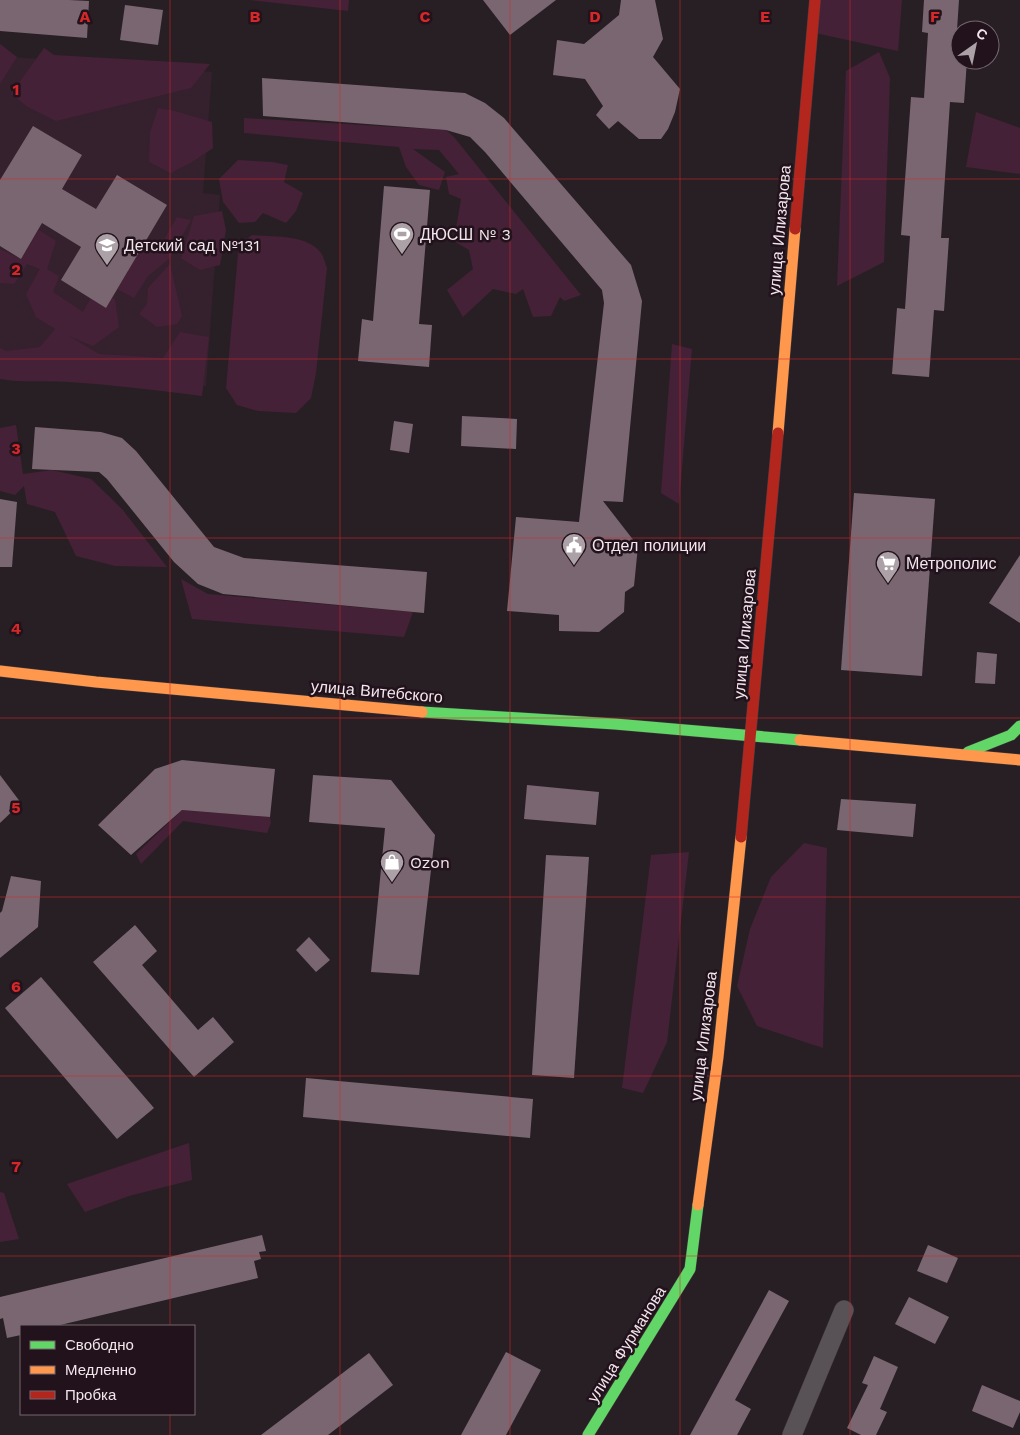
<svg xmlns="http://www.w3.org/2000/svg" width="1020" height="1435" font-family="'Work Sans',sans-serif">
	<rect width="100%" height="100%" fill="#281f24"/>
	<!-- built -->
	<path fill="#35202d" d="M0,56L212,72L203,193L220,195L206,386L0,371Z"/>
	<!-- green -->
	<g fill="#452137">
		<path d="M250,0H349L348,11Z"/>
		<path d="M819,0H902L898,51L815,33Z"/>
		<path d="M0,44L17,57L0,84Z"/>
		<path d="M44,48L54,55L210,64L191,88L56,121L28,107L11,94Z"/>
		<path d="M879,52L890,78L884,262L837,286L846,71Z"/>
		<path d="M158,108L175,111L212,122L213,148L192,162L171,173L149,162L150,133Z"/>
		<path d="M976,112L1020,128V174L966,167Z"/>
		<path d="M244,118L446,130L454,137L581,295L564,301L560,297L551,316L533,317L523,289L516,294L493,289L463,317L447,290L473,269L469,250L454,241L461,199L449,194L446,177L459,174L439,150L413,149L445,172L439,190L419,185L406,167L399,147L244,133Z"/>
		<path d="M238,160L272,162L288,165L284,182L303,193L296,211L286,223L263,213L255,222L239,223L223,202L219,179Z"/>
		<path d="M222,211L226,230L220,265L200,270L181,258L194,216Z"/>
		<path d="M177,217L191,220L170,258L148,276L134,298L117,289L128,272L121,260L135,248L160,247Z"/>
		<path d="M39,230L56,241L47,269L59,276L53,292L83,312L91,298L106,308L112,298L115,299L119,327L93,346L69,336L99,354L163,358L180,332L209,337L202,396C157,390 113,385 69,382C46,380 23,383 0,379V348L6,351L40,347L55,329L36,317L26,294L40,269L27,264L14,284L0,283V249L21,259Z"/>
		<path d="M252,235C274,237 307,234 321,253C324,257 325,263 327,268L316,373L311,398L296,413L258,411L237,405L226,388L238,254L242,242Z"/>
		<path d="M170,264L182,316L177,324L157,327L139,314L147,304L148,288Z"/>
		<path d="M672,344L692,349L679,504L661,493Z"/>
		<path d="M16,425L23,474L52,470L91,479L122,509L167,567L115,566L76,556L55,512L27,504L24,486L15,495L0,491V428Z"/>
		<path d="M181,579L208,594L413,612L404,637L192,619Z"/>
		<path d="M182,810L270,817L271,823L267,833L183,821L141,864L136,854Z"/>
		<path d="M804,843L827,848L823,1048L757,1026L737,986L750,929L771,877Z"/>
		<path d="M689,852L667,1042L643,1093L622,1088L651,855Z"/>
		<path d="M189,1143L192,1180L129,1196L85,1212L67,1184Z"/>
		<path d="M0,1192L4,1193L19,1239L0,1242Z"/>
	</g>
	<!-- building -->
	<g fill="#796671">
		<path d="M0,0H69L89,1L87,38L0,31Z"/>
		<path d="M483,0H556L510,35Z"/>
		<path d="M621,0H655L663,39L653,57L680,89L675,112L668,129L661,139H639L618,121L609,129L596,115L603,106L585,79L553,75L557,40L584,44L619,15Z"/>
		<path d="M924,0H959L957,30H960V60H967L964,103L950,102L941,238H949L944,311L934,310L929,377L892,374L897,308L905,309L910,236L901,235L911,97L924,98L928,33L922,32Z"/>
		<path d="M125,5L163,10L158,45L120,40Z"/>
		<path d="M262,78L465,93L485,103L504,118L631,265L642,301L623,502L603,501L638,546L634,586L625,592L624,612L599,632L559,631V615L507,611L516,517L579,522L604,303L602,290L485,152L470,137L446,130L263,116Z"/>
		<path d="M33,126L82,155L62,189L96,209L117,175L167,205L106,308L61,280L81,247L42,223L21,259L0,246V180Z"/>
		<path d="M384,186L430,190L419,324L432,325L429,367L358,361L362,319L373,321Z"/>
		<path d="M462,416L517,419L516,449L461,446Z"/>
		<path d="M394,421L413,424L409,453L390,450Z"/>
		<path d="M35,427L101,432L122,438L136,451L214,547L244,558L427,572L424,613L223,594L198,584L174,562L107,479L99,472L32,469Z"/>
		<path d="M854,493L935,499L922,676L841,670Z"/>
		<path d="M0,499L17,502L12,567H0Z"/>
		<path d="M1020,555V623L989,603Z"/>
		<path d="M977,652L997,654L995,684L975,683Z"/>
		<path d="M182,760L275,769L270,817L182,810L131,855L98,825L155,769Z"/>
		<path d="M0,775L21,803L0,823Z"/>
		<path d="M313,775L391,780L435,835L419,975L371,972L385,828L309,822Z"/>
		<path d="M527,785L599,792L596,825L524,819Z"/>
		<path d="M841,799L916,804L913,837L837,830Z"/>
		<path d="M546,855L589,857L574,1078L532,1075Z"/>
		<path d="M11,876L41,881L38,927L0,958V913L2,911Z"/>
		<path d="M135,925L157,951L142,965L198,1030L213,1017L234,1042L194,1077L93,962Z"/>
		<path d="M309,937L330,960L316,972L296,950Z"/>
		<path d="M41,977L154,1108L117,1139L5,1008Z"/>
		<path d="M306,1078L533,1099L530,1138L303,1117Z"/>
		<path d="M262,1235L266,1251L259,1252L261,1259L254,1261L258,1278L56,1326H21V1335L7,1338L3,1318L0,1319V1297Z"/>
		<path d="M928,1245L958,1258L947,1283L917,1271Z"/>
		<path d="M769,1290L789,1301L735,1400L751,1409L737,1435H690Z"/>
		<path d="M909,1297L949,1317L935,1344L895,1324Z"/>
		<path d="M506,1352L541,1370L506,1435H461Z"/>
		<path d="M369,1353L393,1385L328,1435H261Z"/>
		<path d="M874,1356L898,1367L880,1409L887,1412L876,1435H861L847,1428L868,1385L862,1383Z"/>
		<path d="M982,1385L1020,1401V1412L1013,1428L972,1411Z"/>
	</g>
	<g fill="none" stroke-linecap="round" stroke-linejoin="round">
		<!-- street casing -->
		<g stroke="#41393e" stroke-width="20">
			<path id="street" d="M792,1435L844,1310"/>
		</g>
		<!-- fast casing -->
		<g stroke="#41393e" stroke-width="12">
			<g id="fast">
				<path d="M422,712L615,724L800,740"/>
				<path d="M968,752L1011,735L1020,726"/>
				<path d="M588,1435L690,1269L698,1205"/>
			</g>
		</g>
		<!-- slow casing -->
		<g stroke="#41393e" stroke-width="12">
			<g id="slow">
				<path d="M778,433L795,229"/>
				<path d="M0,671L96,682L422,712"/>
				<path d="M800,740L1020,760"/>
				<path d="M698,1205L718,1057L741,837"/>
			</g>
		</g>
		<!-- jam casing -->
		<g stroke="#41393e" stroke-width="12">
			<g id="jam">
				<path d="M795,229L815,0"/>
				<path d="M741,837L778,433"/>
			</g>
		</g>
		<!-- street -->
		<use href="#street" stroke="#585155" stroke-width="19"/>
		<!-- fast -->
		<use href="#fast" stroke="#63d668" stroke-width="11"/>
		<!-- slow -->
		<use href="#slow" stroke="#ff974d" stroke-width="11"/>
		<!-- jam -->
		<use href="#jam" stroke="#b3261e" stroke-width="11"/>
	</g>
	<!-- grid -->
	<path fill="none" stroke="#d62828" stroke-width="1" stroke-opacity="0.55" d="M170,0V1326M340,0V1435M510,0V1435M680,0V1435M850,0V1435M0,179H1020M0,359H1020M0,538H1020M0,718H1020M0,897H1020M0,1076H1020M0,1256H1020M170,1414V1435"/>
	<!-- icons -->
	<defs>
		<g id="stadium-pin" transform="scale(1.25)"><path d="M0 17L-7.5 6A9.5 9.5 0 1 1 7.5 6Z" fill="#aca1a7" stroke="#22121b"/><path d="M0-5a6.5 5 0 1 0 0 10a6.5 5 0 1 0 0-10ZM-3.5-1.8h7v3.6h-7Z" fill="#fff"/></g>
		<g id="school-pin" transform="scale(1.25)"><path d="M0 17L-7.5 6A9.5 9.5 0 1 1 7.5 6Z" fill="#aca1a7" stroke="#22121b"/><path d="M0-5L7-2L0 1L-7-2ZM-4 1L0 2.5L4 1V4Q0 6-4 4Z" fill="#fff"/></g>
		<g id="civic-pin" transform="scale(1.25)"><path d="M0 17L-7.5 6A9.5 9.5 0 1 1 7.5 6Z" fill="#aca1a7" stroke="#22121b"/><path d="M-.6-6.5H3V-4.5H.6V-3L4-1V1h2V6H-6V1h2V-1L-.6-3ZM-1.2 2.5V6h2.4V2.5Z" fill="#fff"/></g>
		<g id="supermarket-pin" transform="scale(1.25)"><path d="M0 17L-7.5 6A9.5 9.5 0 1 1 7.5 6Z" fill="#aca1a7" stroke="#22121b"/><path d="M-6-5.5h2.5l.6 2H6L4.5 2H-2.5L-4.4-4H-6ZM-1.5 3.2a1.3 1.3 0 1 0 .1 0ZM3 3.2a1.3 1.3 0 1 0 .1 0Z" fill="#fff"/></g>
		<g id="shop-pin" transform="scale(1.25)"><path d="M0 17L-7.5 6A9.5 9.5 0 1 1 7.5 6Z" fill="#aca1a7" stroke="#22121b"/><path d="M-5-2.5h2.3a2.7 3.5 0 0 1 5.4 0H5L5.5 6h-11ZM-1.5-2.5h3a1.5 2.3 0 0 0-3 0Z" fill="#fff"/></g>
	</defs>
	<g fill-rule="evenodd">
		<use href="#stadium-pin" x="402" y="234"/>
		<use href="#school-pin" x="107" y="245"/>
		<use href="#civic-pin" x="574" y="545"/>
		<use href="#supermarket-pin" x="888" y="563"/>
		<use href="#shop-pin" x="392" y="862"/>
	</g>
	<g text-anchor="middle" stroke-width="5" stroke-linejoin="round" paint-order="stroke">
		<!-- street labels -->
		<g font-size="16" fill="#f3e7ed" stroke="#22121b">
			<text transform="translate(779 230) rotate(-85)" y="6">улица Илизарова</text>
			<text transform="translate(744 634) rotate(-85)" y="6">улица Илизарова</text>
			<text transform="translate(377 691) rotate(5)" y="6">улица Витебского</text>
			<text transform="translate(703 1036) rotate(-83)" y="6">улица Илизарова</text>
			<text transform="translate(626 1344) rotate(-58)" y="6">улица Фурманова</text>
		</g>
		<!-- poi labels -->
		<g font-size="16" fill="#f3e7ed" stroke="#22121b" text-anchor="start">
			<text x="420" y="240">ДЮСШ № 3</text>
			<text x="124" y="251">Детский сад №131</text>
			<text x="592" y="551">Отдел полиции</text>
			<text x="906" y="569">Метрополис</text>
			<text x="410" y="868">Ozon</text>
		</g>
	</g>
	<g font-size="16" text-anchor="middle" font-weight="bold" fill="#d62828" stroke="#22121b" stroke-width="5" stroke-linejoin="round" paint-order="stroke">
		<text x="85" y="22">A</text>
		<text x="255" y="22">B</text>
		<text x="425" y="22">C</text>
		<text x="595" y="22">D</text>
		<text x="765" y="22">E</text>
		<text x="935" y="22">F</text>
		<text x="16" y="95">1</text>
		<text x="16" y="275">2</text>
		<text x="16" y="454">3</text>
		<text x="16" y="634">4</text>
		<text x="16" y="813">5</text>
		<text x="16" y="992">6</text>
		<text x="16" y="1172">7</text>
	</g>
	<!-- legend -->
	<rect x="20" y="1325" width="175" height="90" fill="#22121b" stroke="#76676f"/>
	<rect x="30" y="1341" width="25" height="8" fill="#63d668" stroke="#76676f"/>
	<text x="65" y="1350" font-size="15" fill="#f3e7ed">Свободно</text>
	<rect x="30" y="1366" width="25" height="8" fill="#ff974d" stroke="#76676f"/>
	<text x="65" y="1375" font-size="15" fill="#f3e7ed">Медленно</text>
	<rect x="30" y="1391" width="25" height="8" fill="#b3261e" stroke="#76676f"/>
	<text x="65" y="1400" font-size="15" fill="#f3e7ed">Пробка</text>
	<!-- north arrow -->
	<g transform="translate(975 45) rotate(33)"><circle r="24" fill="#22121b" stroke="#76676f"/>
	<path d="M0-4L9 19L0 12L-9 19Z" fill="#aca1a7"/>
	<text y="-8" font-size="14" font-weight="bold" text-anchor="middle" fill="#f3e7ed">С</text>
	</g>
</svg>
